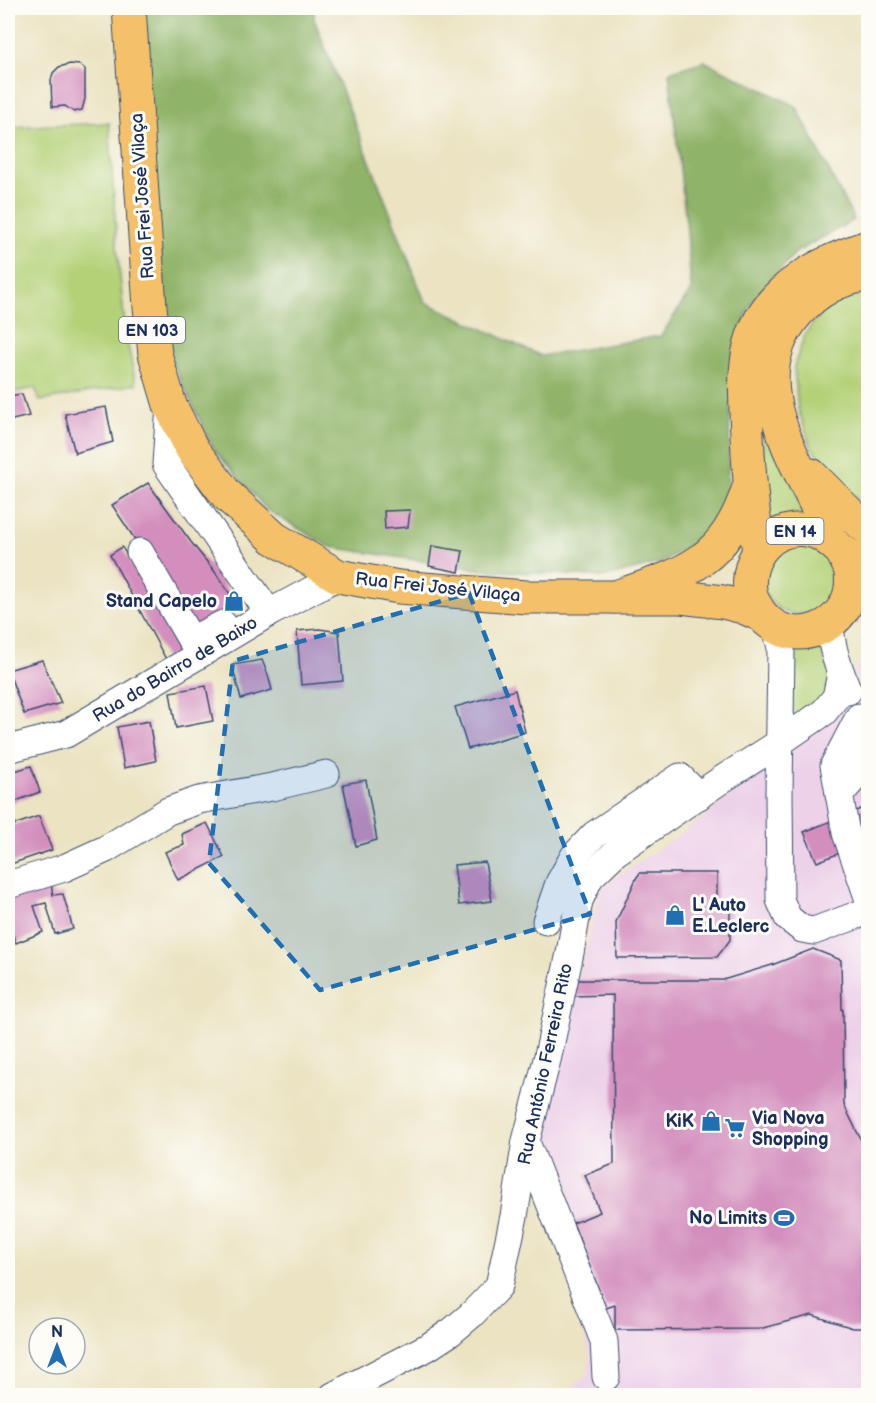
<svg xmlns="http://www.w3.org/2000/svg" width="876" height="1403" font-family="'Balsamiq Sans',sans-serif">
	<rect width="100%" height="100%" fill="#fdfcf7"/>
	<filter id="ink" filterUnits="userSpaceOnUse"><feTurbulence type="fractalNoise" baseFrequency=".0167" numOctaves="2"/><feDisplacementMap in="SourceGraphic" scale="12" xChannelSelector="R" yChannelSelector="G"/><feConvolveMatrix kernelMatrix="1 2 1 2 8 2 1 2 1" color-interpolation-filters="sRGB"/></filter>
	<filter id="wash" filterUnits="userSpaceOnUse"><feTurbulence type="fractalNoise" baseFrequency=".008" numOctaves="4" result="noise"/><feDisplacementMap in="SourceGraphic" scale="24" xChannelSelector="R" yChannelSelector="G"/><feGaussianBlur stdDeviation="1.35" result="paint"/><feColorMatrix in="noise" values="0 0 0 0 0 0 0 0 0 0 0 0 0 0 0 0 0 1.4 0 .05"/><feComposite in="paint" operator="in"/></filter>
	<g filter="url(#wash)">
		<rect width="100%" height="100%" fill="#ebe3c2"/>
		<!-- built -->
		<path fill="#edd1e9" d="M868,654V1395H563L588,1374L590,1356L542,1149L558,1064L600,891L608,883L704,818L741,786L830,721L848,699L855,669Z"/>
		<!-- green -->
		<g fill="#b4d178" stroke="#68806b" stroke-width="1.5">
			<path d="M109,123L117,248L126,337L136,384L40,401L35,388L8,393V127Z"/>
			<path d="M868,292V515L834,479L811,447L798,409L794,367L805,334L822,312L852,294Z"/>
			<path d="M760,409L806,514C791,514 780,515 767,523Z"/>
			<path d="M800,536L837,566C836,575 836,587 833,595C826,614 794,620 778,608C773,605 769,599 765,595L766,555Z"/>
			<path d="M819,644L831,675L827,694L790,729L787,645Z"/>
		</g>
		<!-- forest -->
		<path fill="#8fb368" stroke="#557163" stroke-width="1.5" d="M138,8H314V19L425,302L541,356L661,336L691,290L687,231L669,72L704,61L796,106L854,220L796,252L751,303L732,358L727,499L704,537L660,563L605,577L482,570L330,547L267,510L215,451L166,350Z"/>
		<g id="blocks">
			<!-- building -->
			<g fill="#d38ebe">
				<path d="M70,64L80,65L85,69V99L82,110L74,112L65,106L52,107L51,80L53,73L59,67Z"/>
				<path d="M22,394L29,416L8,421V396Z"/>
				<path d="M106,407L113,442L75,453L65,414Z"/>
				<path d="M148,483L191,542L215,572L239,607L191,632L154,568L112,505Z"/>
				<path d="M410,510L408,527L385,529L384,511Z"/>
				<path d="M432,546L463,551L459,572L429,566Z"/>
				<path d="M122,547L183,653L168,663L110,555Z"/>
				<path d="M319,629L339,632L343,681L301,685L297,631Z"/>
				<path d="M42,660L61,703L24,714L8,670Z"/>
				<path d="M262,660L268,675L272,690L241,699L232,665Z"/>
				<path d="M206,686L213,721L176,728L170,692Z"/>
				<path d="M515,690L525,732L468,749L455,707Z"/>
				<path d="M149,721L156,761L124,768L117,727Z"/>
				<path d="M31,766L40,792L8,804V773Z"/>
				<path d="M366,780L377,840L356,846L343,784Z"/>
				<path d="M868,806V842L817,862L804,832Z"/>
				<path d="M39,816L52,850L8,865V827Z"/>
				<path d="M207,823L224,857L178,880L165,852L184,845L182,834Z"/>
				<path d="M485,862L492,901L459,905L454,865Z"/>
				<path d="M640,873H717V908L730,907V940L717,957L617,958L616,922L637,877Z"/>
				<path d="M51,883L53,895L63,894L73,929L55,934L46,903L34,906L43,932L16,943L8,923V897Z"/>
				<path d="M813,949L841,960L842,1010H843L844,1105L867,1152L868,1151V1328H853L812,1315L759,1329L615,1330V1305L606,1308L573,1223L600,1212L585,1175L614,1164L613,995L571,996L574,980H723L772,965Z"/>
			</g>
		</g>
	</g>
	<g filter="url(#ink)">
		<use href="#blocks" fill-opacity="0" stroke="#3a4a6d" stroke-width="1.5"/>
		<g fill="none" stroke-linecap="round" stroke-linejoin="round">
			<!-- minor casing -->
			<g stroke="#3a4a6d" stroke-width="29">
				<g id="minor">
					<path d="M170,405L166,464L269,613"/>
					<path d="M140,552L191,640L223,624"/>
					<path d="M830,624C831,648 839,669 848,691"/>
					<path d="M776,627L781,648L779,794L780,900L788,918L802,929L814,931L868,911"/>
					<path d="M859,717L834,765L846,833L868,897"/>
					<path d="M8,749L66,734L269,613L338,576"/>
					<path d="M839,795L857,775L868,750"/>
					<path d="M8,885L64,868L106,849L168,811L199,800L272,787L326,774"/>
					<path d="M546,921L559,883L574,856L594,835L680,777L699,796"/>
					<path d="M526,1142L604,1341L606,1377"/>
					<path d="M333,1396L428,1347L451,1332L471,1315L499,1286L514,1216L526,1141L548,1056L570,953L579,901L590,877L616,852L721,780L770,749L824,712L836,697L841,674"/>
				</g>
			</g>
			<!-- major casing -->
			<g stroke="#3a4a6d" stroke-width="35">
				<g id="major">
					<path d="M129,8L150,307L155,354L170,405L192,449L227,495L274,538L338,576L399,587L526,597H681L723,602L743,607L761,615"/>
					<path d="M842,552C845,558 850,566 851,573C858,629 785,656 757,608C755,604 752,600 751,596C742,557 775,520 815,532C826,536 832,543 841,550C849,557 859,561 868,566"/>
				</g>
			</g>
			<!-- highway casing -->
			<g stroke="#3a4a6d" stroke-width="35">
				<g id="highway">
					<path d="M811,475L851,515L868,529"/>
					<path d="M828,538L826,526L821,515C791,451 741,376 798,312C816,291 840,278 868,275"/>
					<path d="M759,550C752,512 749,474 747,436C746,404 742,367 753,336C771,286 822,262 868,247"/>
					<path d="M615,597C684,574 725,563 749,487"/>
				</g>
			</g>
			<!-- minor -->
			<use href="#minor" stroke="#fff" stroke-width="27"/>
			<!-- major -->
			<use href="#major" stroke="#f4c16b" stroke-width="33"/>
			<!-- highway -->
			<use href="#highway" stroke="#f4c16b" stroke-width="33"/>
		</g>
	</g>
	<!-- marked area -->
	<path fill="#1f6fb2" fill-opacity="0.2" stroke="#1f6fb2" stroke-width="4.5" stroke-dasharray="12 8" stroke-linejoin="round" d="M469,593L590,914L320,990L209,863L233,661Z"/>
	<!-- icons -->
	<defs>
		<g id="shop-bare" transform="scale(1.62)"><path d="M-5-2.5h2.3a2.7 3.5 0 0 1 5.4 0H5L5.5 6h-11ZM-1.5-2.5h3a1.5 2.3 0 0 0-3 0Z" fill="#1f6fb2" stroke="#fdfcf7" stroke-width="2.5" paint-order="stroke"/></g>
		<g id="supermarket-bare" transform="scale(1.62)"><path d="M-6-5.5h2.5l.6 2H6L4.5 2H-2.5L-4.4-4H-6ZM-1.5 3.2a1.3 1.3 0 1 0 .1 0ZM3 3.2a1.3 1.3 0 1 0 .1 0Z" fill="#1f6fb2" stroke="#fdfcf7" stroke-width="2.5" paint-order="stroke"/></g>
		<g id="stadium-bare" transform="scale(1.62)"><path d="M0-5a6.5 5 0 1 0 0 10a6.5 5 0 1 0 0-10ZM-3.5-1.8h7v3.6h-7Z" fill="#1f6fb2" stroke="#fdfcf7" stroke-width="2.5" paint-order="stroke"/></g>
	</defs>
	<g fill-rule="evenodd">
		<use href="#shop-bare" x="234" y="601"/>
		<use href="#shop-bare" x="675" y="915"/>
		<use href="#shop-bare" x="711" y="1121"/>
		<use href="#supermarket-bare" x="735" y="1128"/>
		<use href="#stadium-bare" x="784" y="1218"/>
	</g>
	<g text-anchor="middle" stroke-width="6" stroke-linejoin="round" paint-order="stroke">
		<!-- shield labels -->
		<g fill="#fdfcf7" stroke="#5f6c8c" stroke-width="1.5">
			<rect x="119" y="317" width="66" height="26" rx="4.5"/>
			<rect x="766.5" y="518" width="57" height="26" rx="4.5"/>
		</g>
		<g font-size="16" font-weight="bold" fill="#1b2f5e">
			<text x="152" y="336">EN 103</text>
			<text x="795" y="537">EN 14</text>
		</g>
		<!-- street labels -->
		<g font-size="18" fill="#1b2f5e" stroke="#fdfcf7">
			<text transform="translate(142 196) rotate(-94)" y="6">Rua Frei José Vilaça</text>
			<text transform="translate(438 587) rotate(6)" y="6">Rua Frei José Vilaça</text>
			<text transform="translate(175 669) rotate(-31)" y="6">Rua do Bairro de Baixo</text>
			<text transform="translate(545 1064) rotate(-78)" y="6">Rua António Ferreira Rito</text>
		</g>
		<!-- poi labels -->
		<g font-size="18" font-weight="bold" fill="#1b2f5e" stroke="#fdfcf7" text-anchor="end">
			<text x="217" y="607">Stand Capelo</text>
			<text x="692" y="911" text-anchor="start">L' Auto<tspan x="692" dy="21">E.Leclerc</tspan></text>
			<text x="752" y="1124" text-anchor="start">Via Nova<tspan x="752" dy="21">Shopping</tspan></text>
			<text x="694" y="1127">KiK</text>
			<text x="767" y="1224">No Limits</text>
		</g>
	</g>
	<!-- margin -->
	<rect width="876" height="1403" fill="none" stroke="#fdfcf7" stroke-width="30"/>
	<!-- north arrow -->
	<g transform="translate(57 1346)"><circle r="28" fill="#fdfcf7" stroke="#a3aaba" stroke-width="1.5"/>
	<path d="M0-4.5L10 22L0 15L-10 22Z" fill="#1f6fb2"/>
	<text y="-9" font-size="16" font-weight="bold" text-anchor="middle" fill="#1b2f5e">N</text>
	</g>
</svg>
